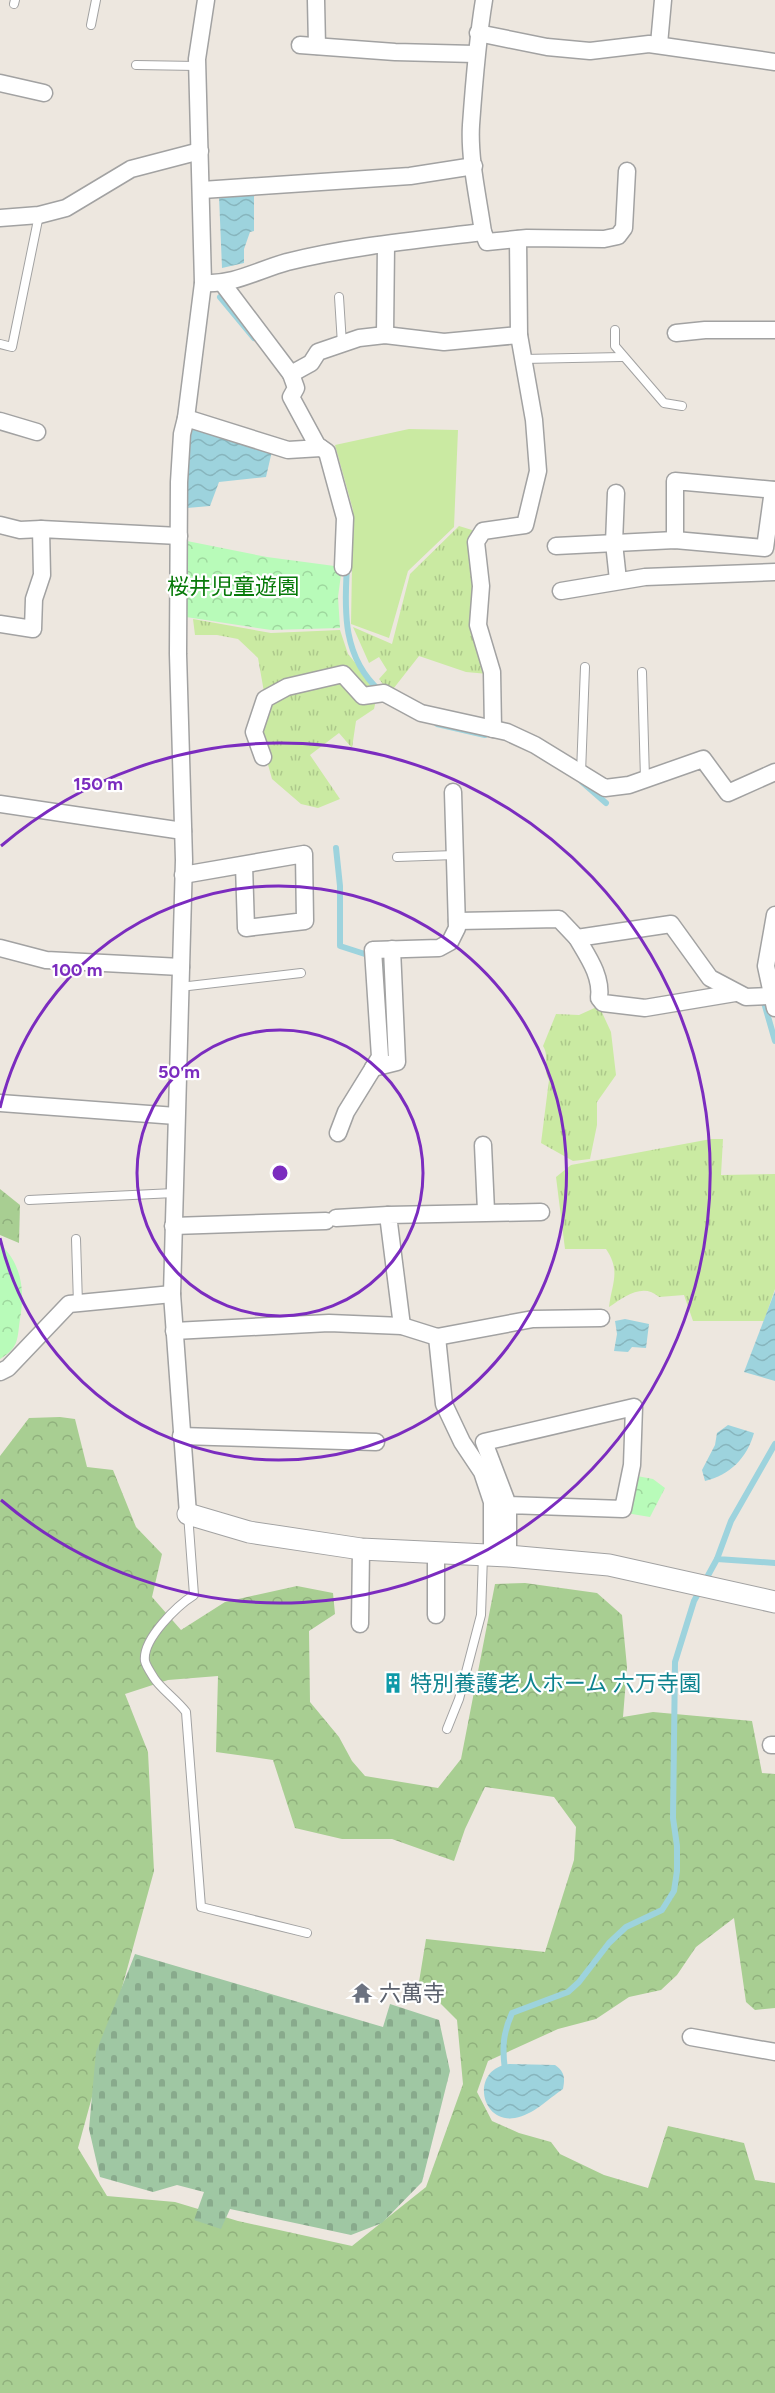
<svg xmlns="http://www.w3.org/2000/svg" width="775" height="2393" font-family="Figtree,'Noto Sans JP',sans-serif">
	<defs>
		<pattern id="grass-tufts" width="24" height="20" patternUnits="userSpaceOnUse" patternTransform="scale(1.5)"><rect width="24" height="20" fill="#caeaa2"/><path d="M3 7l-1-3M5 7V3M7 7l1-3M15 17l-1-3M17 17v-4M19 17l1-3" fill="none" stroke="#adc88b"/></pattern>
		<pattern id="forest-crowns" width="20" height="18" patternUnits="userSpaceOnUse" patternTransform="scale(1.5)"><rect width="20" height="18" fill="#a8ce92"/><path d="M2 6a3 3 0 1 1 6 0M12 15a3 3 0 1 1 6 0" fill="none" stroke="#90b07d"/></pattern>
		<pattern id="cemetery-stones" width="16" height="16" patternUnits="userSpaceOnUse" patternTransform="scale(1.5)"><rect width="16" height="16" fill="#9fc7a3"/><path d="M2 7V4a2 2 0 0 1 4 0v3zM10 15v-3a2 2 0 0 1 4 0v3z" fill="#88aa8c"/></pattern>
		<pattern id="park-crowns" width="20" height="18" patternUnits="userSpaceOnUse" patternTransform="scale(1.5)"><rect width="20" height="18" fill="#b8fbb9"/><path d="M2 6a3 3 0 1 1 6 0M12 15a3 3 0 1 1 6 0" fill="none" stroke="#9ed79e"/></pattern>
		<pattern id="water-waves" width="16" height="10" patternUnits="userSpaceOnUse" patternTransform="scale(1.5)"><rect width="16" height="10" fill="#9dd3dd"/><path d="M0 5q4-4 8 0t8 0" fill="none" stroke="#87b5bd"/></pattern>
	</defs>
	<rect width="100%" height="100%" fill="#ede7df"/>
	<!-- grass -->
	<g fill="url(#grass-tufts)">
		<path d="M459,526L472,530L488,674L466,672L419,656L390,693L379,679L387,670L379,657L369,663L353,627L392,644L410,574Z"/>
		<path d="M193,619L271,633L340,630L348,654L378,690L366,692L344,669L264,692L258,658L238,639L217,635H195Z"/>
		<path d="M342,679L376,700L374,709L356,721L352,748L339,733L310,755L340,799L318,808L301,804L272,779L259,732L270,700Z"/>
		<path d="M599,1006L611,1032L616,1075L597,1102V1125L590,1159L573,1161L541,1143L549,1080C542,1069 550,1057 543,1046L556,1014L579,1015Z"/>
		<path d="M711,1139H723L721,1175L775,1174V1289L764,1321H693L684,1295L659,1297C643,1282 624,1297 609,1307C612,1283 621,1271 606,1249H565L556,1177L571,1165Z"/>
	</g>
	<!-- forest -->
	<g fill="url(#forest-crowns)" fill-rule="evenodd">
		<path d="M0,1189L20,1205L19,1243L0,1235Z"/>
		<path d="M60,1417L75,1419L87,1467L113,1470L136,1527L162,1554L152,1597L181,1630L225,1602L297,1586L333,1593L335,1614L309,1631L310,1702L339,1737L352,1761L365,1776L438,1788L461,1759L495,1584L525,1583L597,1593L622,1615L627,1667L623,1717L653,1712L752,1721L762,1773L775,1774V2008L755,2010L746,2002L734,1918L696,1947L677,1975L661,1990L629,1997L596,2019L558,2029L488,2061L477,2092L492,2121L519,2133L551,2142L560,2154L604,2175L648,2188L668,2126L744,2143L755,2180L775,2183V2393H0V1456L29,1418ZM218,1676L216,1752L273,1760L295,1828L342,1839H392L454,1861L465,1829L485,1787L554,1797L576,1827L574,1860L545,1952L426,1939L419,1982L457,2020L463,2084L426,2187L352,2246L238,2221L175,2202L107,2196L78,2148L154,1871L148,1752L125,1694L168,1680Z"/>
	</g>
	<!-- cemetery -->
	<path fill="url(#cemetery-stones)" d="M135,1954L383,2027L390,2004L439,2020L450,2071L422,2182L382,2223L351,2235L230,2209L221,2229L194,2220L204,2192L177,2185L153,2192L100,2177L89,2129L96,2052Z"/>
	<!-- park -->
	<g fill="url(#park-crowns)">
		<path d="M187,541L267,557L342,567L338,597L340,628L271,630L186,617Z"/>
		<path d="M0,1244C22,1264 25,1291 20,1319C17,1338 20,1347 0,1359Z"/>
		<path d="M637,1476L653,1479L665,1488L650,1517L626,1513Z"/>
	</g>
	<!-- garden -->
	<path fill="#caeaa2" d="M409,429L458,430L454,527L408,571L389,638L351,624L353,510L335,445Z"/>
	<!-- water -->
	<g fill="url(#water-waves)">
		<path d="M219,196H254V231L250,232L244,249V263L222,268Z"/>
		<path d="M191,427L272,451L266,477L219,482L210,506L187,508L188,433Z"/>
		<path d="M775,1291V1381L744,1372Z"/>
		<path d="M625,1319L649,1324L646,1348L632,1347L628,1352L614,1351L617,1334L615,1321Z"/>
		<path d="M728,1425L754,1433C747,1458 730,1475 705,1481L702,1470L715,1445L717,1433Z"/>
		<path d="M509,2064L555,2065C565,2072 565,2078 563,2089C548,2099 533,2115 515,2118C480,2124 470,2069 509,2064Z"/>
	</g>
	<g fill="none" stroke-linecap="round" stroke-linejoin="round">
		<!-- stream -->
		<g stroke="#9dd3dd" stroke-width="6">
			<path d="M220,297L254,338"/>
			<path d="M347,567C344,612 343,658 380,691"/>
			<path d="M437,724L485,735"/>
			<path d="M582,782L606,803"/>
			<path d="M336,848L340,886V946L371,956"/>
			<path d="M381,959L388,1038"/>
			<path d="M763,999L775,1041"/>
			<path d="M775,1444L731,1521L717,1559L775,1563"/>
			<path d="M505,2070C502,2048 503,2033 512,2013L568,1992L579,1982L609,1943L626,1927L662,1910L674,1891L677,1871V1846L673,1818L675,1662L694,1601L717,1559"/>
		</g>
		<!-- service casing -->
		<g stroke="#a2a2a2" stroke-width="10">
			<g id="service">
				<path d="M14,4L15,0"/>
				<path d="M91,25L96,0"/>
				<path d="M136,65L197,66"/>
				<path d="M339,297L342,344"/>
				<path d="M615,330V346L664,403L682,406"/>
				<path d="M0,344L12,347L39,215"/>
				<path d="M523,359L622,357"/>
				<path d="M642,672L645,779"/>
				<path d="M581,773L585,667"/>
				<path d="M397,857L455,855"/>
				<path d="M180,987L301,973"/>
				<path d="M29,1200L174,1193"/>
				<path d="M76,1239L78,1304"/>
				<path d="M188,1514L194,1595C178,1605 142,1639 145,1661C146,1666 151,1673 154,1678C160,1688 177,1700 186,1712L201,1907L307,1933"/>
				<path d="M447,1729L459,1699L481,1615L483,1555"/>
			</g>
		</g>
		<!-- minor casing -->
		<g stroke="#a2a2a2" stroke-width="19">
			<g id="minor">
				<path d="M316,0L317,46"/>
				<path d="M478,33L547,47L590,51L649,44L775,62"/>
				<path d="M659,44L663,0"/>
				<path d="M300,45L395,52L475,54"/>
				<path d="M0,83L44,93"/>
				<path d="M202,190L410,176L474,166"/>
				<path d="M0,218L39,215L66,208L131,169L200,151"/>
				<path d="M483,232L487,242L527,238L604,239L618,236L624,228L627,171"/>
				<path d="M203,283C234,285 258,270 287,262C351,246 418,240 483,232C478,197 469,159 471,125C474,83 477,42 484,0"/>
				<path d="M223,284L291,374L311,363L318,352L359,338L385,335L444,342L519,335"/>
				<path d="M676,333L705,330H775"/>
				<path d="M385,335L386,245"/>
				<path d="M291,374L296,388L291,397L317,445L327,452L345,518L343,567"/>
				<path d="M186,418L288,450L321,448"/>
				<path d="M0,421L37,432"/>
				<path d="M616,493L614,543L618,580"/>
				<path d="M0,525L20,530L41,529"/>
				<path d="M675,540V481L775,490"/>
				<path d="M556,546L675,540L765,548L773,490"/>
				<path d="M561,591L645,577L775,572"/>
				<path d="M0,624L33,629L34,599L42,575L41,529L179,536"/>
				<path d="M493,729L492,672L478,625L481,586L476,542L483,531L525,525L538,471L534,420L519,335L518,239"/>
				<path d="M263,757L254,732L265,699L287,687L343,674L363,696L384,693L421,713L507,732L535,745L605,788L629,785L703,759L728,793L775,772"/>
				<path d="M0,804L183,831"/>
				<path d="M183,875L304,854L305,921L246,928L244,865"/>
				<path d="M775,915L766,966L775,1008"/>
				<path d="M457,921L559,919L577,938L671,924L710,978L746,997L771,996"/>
				<path d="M577,938C588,957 602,976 599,998L603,1003L645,1008L735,993"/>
				<path d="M0,948L46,960L181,967"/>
				<path d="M373,1068L397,1062L392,949"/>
				<path d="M0,1103L176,1116"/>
				<path d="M338,1133L346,1112L380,1057L373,950L439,948L450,942L457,928L453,792"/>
				<path d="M483,1145L486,1211"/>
				<path d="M336,1218L388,1215"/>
				<path d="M173,1226L326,1221"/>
				<path d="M402,1326L388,1215L541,1212"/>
				<path d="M174,1331L329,1323L402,1326L437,1337L533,1319L601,1318"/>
				<path d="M437,1337L444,1404L462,1442L482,1472L492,1502V1555"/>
				<path d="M0,1372L8,1368L69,1304L172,1294"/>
				<path d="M181,1436L376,1442"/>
				<path d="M508,1505L623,1509L632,1465L634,1407L484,1442L508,1505V1556"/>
				<path d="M188,1514L172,1294L184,860L178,654L179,482L182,434L186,418L203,283L197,59L206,0"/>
				<path d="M436,1552V1615"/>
				<path d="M360,1624L361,1549"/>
				<path d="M771,1745H775"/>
				<path d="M691,2037L775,2052"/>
			</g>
		</g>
		<!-- tertiary casing -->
		<g stroke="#a2a2a2" stroke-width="23">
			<path id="tertiary" d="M188,1514L249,1532L361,1549L508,1556L609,1565L775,1602"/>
		</g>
		<!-- service -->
		<use href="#service" stroke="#fff" stroke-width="8"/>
		<!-- minor -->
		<use href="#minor" stroke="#fff" stroke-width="16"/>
		<!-- tertiary -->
		<use href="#tertiary" stroke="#fff" stroke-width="21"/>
	</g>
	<!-- distance rings -->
	<g fill="none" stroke="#7b2cbf" stroke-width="3">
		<circle cx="280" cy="1173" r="143"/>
		<path d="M0 1108A287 287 0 1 1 0 1238"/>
		<path d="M1 846A430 430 0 1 1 1 1500"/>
	</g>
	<!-- icons -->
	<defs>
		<g id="building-bare" transform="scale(1.62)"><path d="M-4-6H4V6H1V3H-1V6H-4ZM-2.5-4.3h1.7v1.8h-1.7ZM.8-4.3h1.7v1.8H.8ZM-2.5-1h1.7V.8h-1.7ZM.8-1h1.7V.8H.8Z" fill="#0f9aa8" stroke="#fff" stroke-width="2.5" paint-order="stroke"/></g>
		<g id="temple-bare" transform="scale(1.62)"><path d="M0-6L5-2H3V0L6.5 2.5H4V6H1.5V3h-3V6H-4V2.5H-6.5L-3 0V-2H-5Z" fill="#6b7280" stroke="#fff" stroke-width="2.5" paint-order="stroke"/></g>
	</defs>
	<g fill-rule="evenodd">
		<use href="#building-bare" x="393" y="1683"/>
		<use href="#temple-bare" x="362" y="1993"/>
	</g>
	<g text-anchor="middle" stroke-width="4.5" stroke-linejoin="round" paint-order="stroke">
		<!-- park labels -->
		<g font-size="22" fill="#077a09" stroke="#fff">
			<text x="233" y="594">桜井児童遊園</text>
		</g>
		<!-- culture labels -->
		<g font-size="22" fill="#0d838f" stroke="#fff" text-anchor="start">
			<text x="410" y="1691">特別養護老人ホーム 六万寺園</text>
		</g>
		<!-- worship labels -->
		<g font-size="22" fill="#5b616d" stroke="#fff" text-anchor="start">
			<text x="379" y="2001">六萬寺</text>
		</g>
	</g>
	<circle cx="280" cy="1173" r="9" fill="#7b2cbf" stroke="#fff" stroke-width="3"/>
	<g font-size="18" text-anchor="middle" font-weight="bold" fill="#7b2cbf" stroke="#fff" stroke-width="4.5" stroke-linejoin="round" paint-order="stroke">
		<text x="98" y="790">150 m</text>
		<text x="77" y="976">100 m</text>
		<text x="179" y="1078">50 m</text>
	</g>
</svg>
